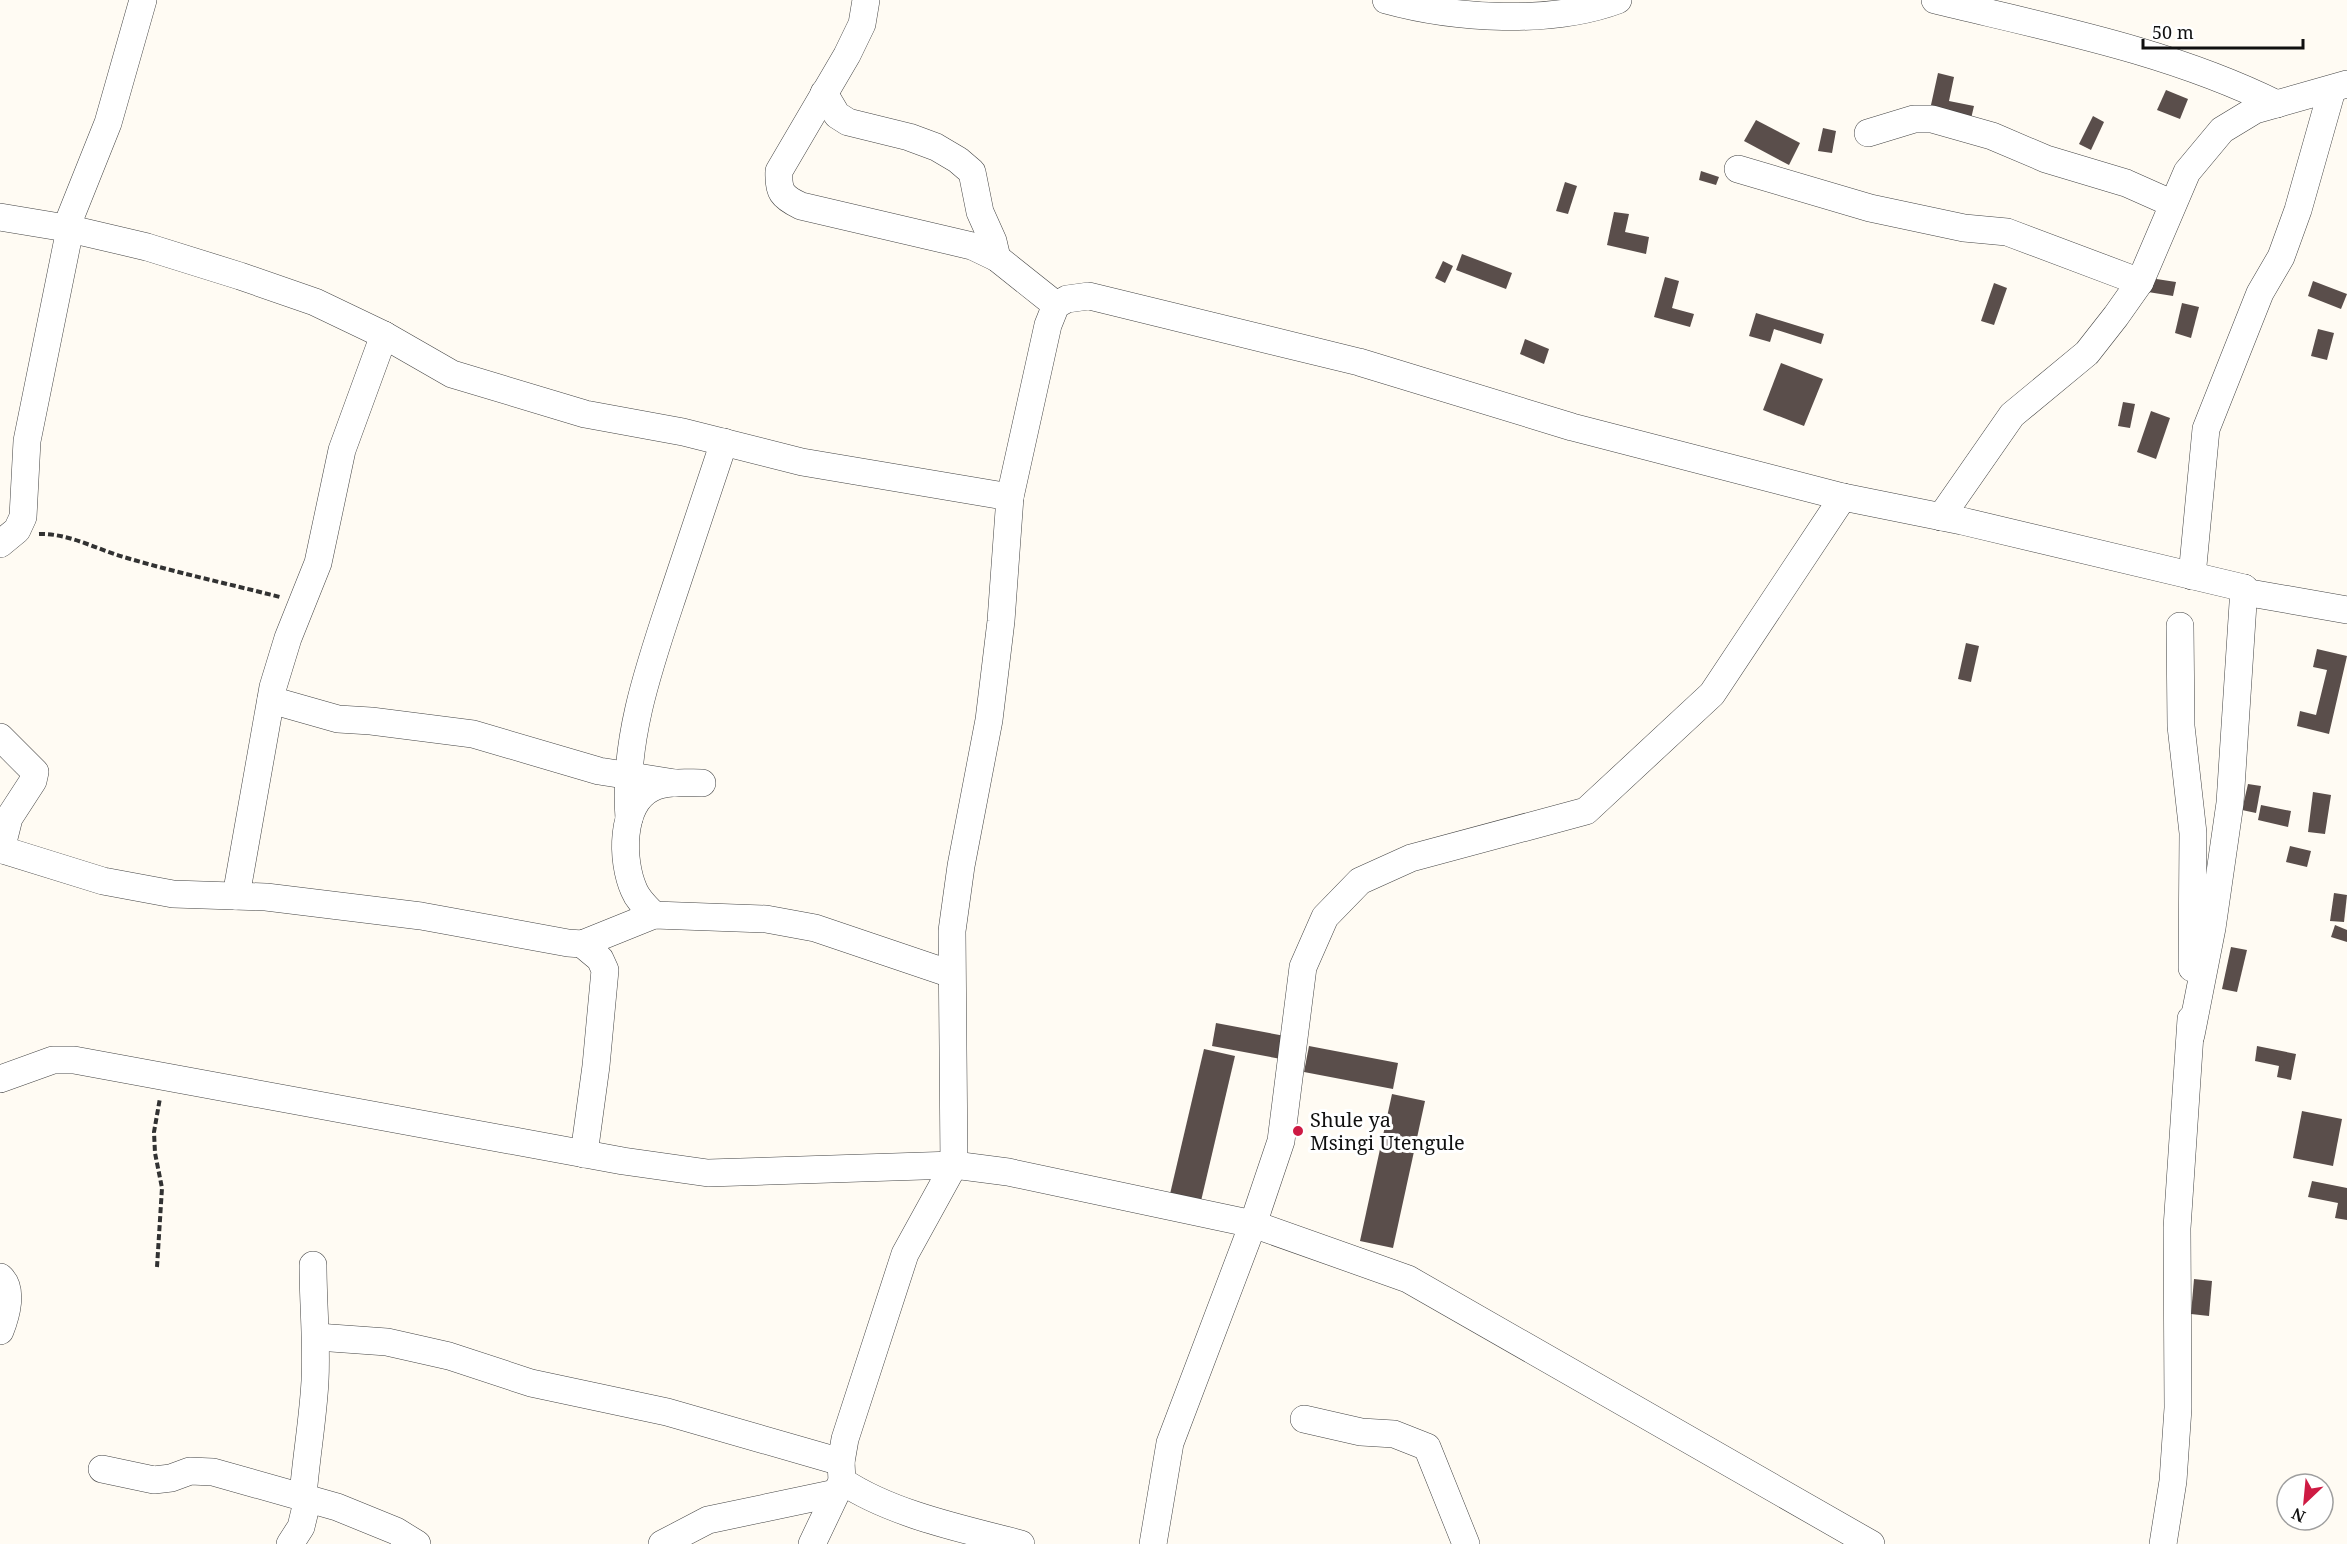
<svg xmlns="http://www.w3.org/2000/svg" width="2347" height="1544" font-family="'Noto Serif',serif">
	<rect width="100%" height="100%" fill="#fffbf3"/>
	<!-- building -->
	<g fill="#5a4e4b">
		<path d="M1938,73L1954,77L1949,101L1974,106L1970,123L1929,114Z"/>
		<path d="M2166,90L2188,99L2180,119L2157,110Z"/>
		<path d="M2093,116L2104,122L2091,150L2079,144Z"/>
		<path d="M1756,120L1800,143L1789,165L1744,141Z"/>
		<path d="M1823,128L1836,131L1832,153L1818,151Z"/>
		<path d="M1701,171L1719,177L1716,185L1699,180Z"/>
		<path d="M1565,182L1577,186L1568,214L1556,211Z"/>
		<path d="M1614,212L1629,214L1625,232L1649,237L1646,254L1607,245Z"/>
		<path d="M1462,254L1512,273L1506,289L1456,270Z"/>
		<path d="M1443,261L1453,266L1445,283L1435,278Z"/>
		<path d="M1665,277L1679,281L1672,308L1694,314L1690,327L1654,317Z"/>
		<path d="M2150,278L2176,282L2173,296L2148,292Z"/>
		<path d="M2313,281L2347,294L2341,309L2308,296Z"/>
		<path d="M1994,283L2007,288L1994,325L1981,321Z"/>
		<path d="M2182,303L2199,307L2191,338L2175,333Z"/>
		<path d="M1756,313L1824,334L1821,344L1774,329L1770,342L1749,336Z"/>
		<path d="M2318,329L2334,333L2327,360L2311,356Z"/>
		<path d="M1525,339L1549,349L1544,364L1520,354Z"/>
		<path d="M1781,363L1823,379L1804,426L1763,410Z"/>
		<path d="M2123,402L2135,404L2130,428L2118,426Z"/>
		<path d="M2151,411L2170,418L2156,459L2137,452Z"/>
		<path d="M1966,643L1979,646L1971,682L1958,679Z"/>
		<path d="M2317,649L2347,656L2329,734L2297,726L2300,711L2316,715L2327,670L2313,667Z"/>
		<path d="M2248,784L2261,786L2256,813L2242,810Z"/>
		<path d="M2313,792L2331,795L2325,834L2308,832Z"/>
		<path d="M2261,805L2291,811L2288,827L2258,820Z"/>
		<path d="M2290,846L2311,851L2307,867L2286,862Z"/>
		<path d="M2334,893L2347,895L2344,922L2330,921Z"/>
		<path d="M2335,925L2347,930V942L2331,937Z"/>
		<path d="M2231,947L2247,950L2237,992L2222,989Z"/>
		<path d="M1216,1023L1285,1036L1281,1059L1212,1046Z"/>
		<path d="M1309,1046L1398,1063L1393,1089L1304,1072Z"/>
		<path d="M2257,1046L2296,1054L2291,1080L2277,1077L2279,1066L2255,1061Z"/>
		<path d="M1204,1049L1235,1056L1201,1201L1170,1194Z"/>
		<path d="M1392,1094L1425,1101L1393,1248L1360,1241Z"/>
		<path d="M2302,1111L2342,1119L2333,1166L2293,1158Z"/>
		<path d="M2312,1181L2347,1188V1220L2335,1218L2338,1203L2308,1197Z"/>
		<path d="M2194,1279L2212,1281L2209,1316L2191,1314Z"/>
	</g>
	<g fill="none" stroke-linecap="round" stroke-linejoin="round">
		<!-- minor casing -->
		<g stroke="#434343" stroke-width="28">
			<g id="minor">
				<path d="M866,0L862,24L847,55L779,171C778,192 782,197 801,206L972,246L997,258L1056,305"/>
				<path d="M1386,0C1455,19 1551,25 1618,0"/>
				<path d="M1935,0C2050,28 2170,51 2277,104"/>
				<path d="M824,93L837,115L848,122L909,137L936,147L958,160L972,172L980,212L993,241L997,258"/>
				<path d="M1868,133L1914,119H1932L1992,136L2046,159L2126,183L2171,203"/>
				<path d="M1738,169L1870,208L1964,228L2007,232L2140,282"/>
				<path d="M0,217L66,228L147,247L240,276L315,302L384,335L452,374L585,414L683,432L802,462L1010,497"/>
				<path d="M66,228L108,123L143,0"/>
				<path d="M1941,517L2012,415L2087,353L2116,316L2140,282L2187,172L2222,130L2255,110L2347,84"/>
				<path d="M0,544L17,530L23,517L27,441L70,229"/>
				<path d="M2192,576L2206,429L2260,293L2281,257L2298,210L2332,90"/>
				<path d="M2244,588L2250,593L2347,610"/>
				<path d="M2180,626L2181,726L2193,833L2192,968"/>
				<path d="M271,700L338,719L371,721L473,734L599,771L675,783"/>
				<path d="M0,737L35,772L33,781L9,818L1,850"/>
				<path d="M629,818C623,741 649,667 673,595C690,544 707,493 724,442"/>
				<path d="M0,849L103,881L173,894L266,897L421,916L568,943L582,944L654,915L766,919L815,928L951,974"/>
				<path d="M236,896L273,687L288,638L318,563L342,450L384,335"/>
				<path d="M654,915C646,907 638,900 634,890C621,861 620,804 652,788C667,781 686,783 702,783"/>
				<path d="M582,944L600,959L605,970L596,1066L584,1154"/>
				<path d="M0,1079L53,1060H74L623,1161L708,1173L954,1165L1008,1172L1253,1224L1408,1279L1871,1544"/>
				<path d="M0,1277C14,1289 6,1316 0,1331"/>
				<path d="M317,1337L387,1342L449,1356L531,1383L667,1412L841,1462"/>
				<path d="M1304,1419L1361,1432L1394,1434L1427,1447L1466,1544"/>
				<path d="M102,1469L154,1480L171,1478L190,1471L213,1472L337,1507L396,1531L417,1544"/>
				<path d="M842,1481C891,1514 963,1529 1021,1544"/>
				<path d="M303,1496C306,1458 313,1419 315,1381C317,1342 313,1304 313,1265"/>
				<path d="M290,1544L301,1527L308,1498"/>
				<path d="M662,1544L708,1520L836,1493"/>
				<path d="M812,1544L842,1481L841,1462L845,1439L905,1254L954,1165L952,931L961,866L989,720L1001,621L1010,497L1048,325L1056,305L1067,299L1089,296L1359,362L1572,427L1843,497L1962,521L2244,588L2230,803L2212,928L2191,1035"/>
				<path d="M1153,1544L1170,1443L1253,1224L1281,1141L1303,967L1325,917L1360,881L1411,858L1586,811L1712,694L1843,497"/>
				<path d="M2163,1544L2173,1481L2178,1408L2177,1228L2191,1019"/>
			</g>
		</g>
		<!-- path -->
		<g stroke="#323232" stroke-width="4" stroke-dasharray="6 3" stroke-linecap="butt">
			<path d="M39,534C69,533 98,550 127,558C178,573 229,584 280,597"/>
			<path d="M157,1267L162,1188L155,1153L154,1132L160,1098"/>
		</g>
		<!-- minor -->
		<use href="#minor" stroke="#fff" stroke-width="27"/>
	</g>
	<!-- markers -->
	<circle fill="#ce1a43" stroke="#fff" stroke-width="2" cx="1298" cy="1131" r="6"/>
	<g text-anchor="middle" stroke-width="6" stroke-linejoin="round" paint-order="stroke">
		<!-- poi labels -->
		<g font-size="20" fill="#101010" stroke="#fff" text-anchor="start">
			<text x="1310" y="1127">Shule ya<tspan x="1310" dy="23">Msingi Utengule</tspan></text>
		</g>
	</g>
	<!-- north arrow -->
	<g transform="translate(2305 1502) rotate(206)"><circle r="28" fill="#ffffff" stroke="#9f9f9f" stroke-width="1.5"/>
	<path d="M0-4.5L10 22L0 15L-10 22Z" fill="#ce1a43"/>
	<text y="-9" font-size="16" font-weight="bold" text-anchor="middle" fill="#101010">N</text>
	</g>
	<!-- scale -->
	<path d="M2143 39v9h160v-9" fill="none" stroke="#101010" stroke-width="3"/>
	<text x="2152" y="39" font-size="18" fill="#101010" stroke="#ffffff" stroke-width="4.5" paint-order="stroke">50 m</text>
</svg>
